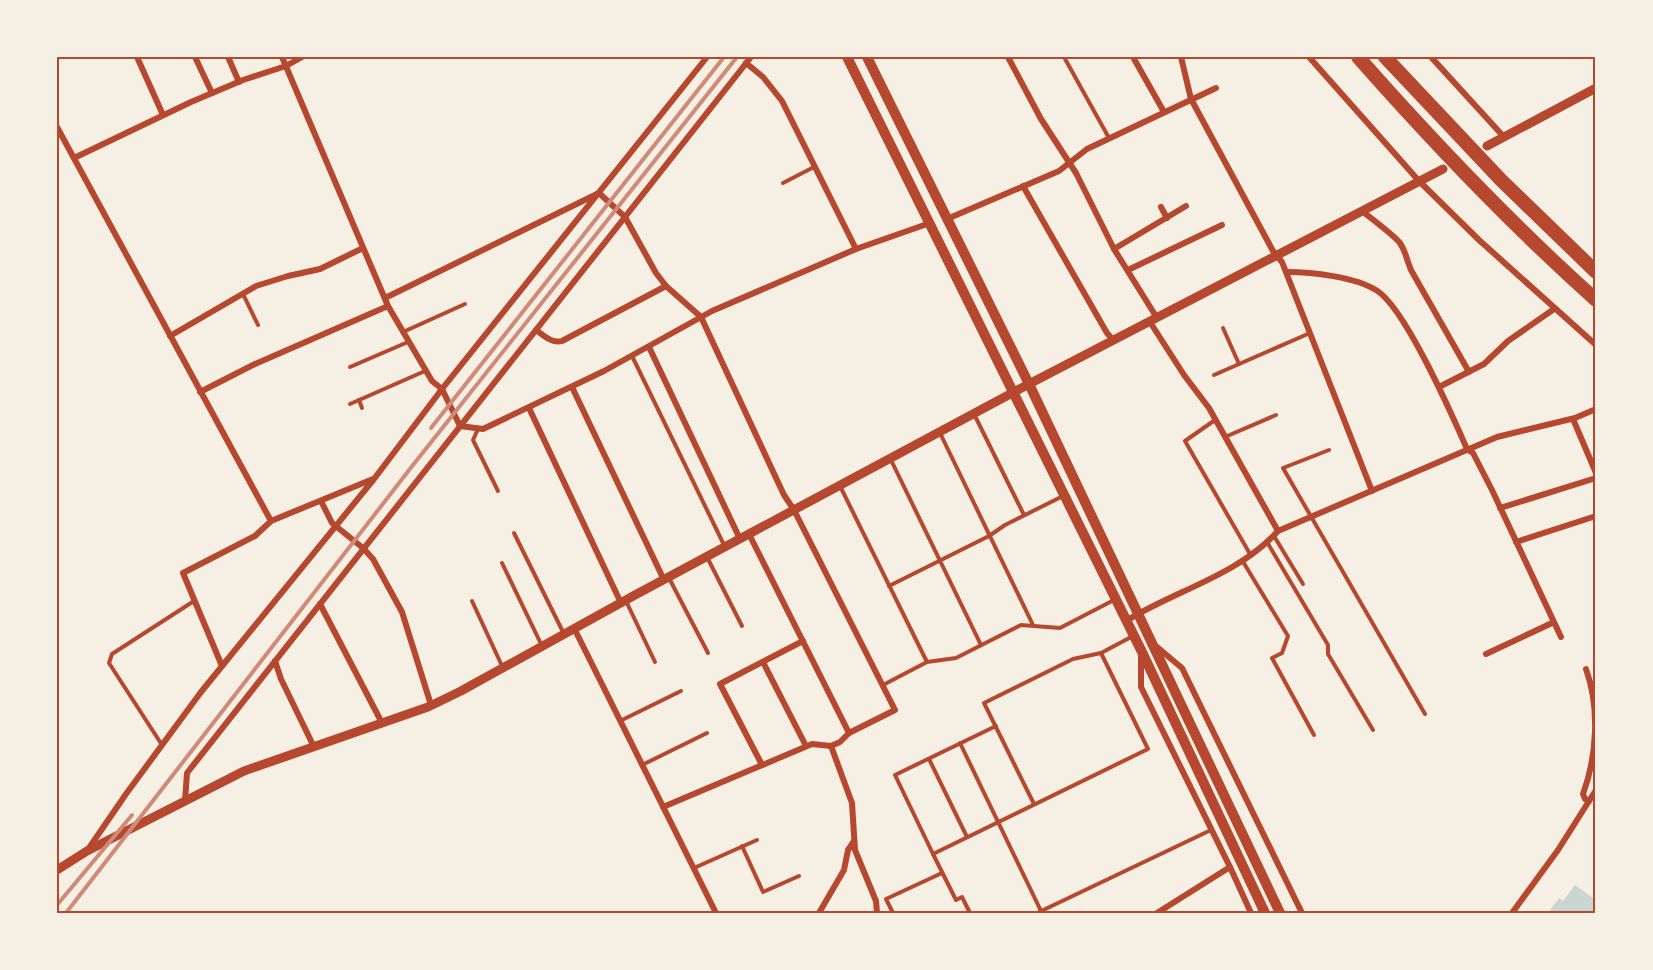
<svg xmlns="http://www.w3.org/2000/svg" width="1653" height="970" font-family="Ubuntu,sans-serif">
	<rect width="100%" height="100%" fill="#f6efe4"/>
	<!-- water -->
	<path fill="#c9d6d2" d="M1575,885L1596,900V913H1548L1559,898L1563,901Z"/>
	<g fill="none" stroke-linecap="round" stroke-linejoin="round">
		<!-- service -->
		<g stroke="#b5482f" stroke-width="4">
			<path d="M1064,57L1109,138"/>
			<path d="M783,183L814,167"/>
			<path d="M243,294L258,325"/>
			<path d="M1223,328L1239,364"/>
			<path d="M403,332L465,304"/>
			<path d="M632,356L725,547"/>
			<path d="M350,367L408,342"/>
			<path d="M1214,375L1310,333"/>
			<path d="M359,400L362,408"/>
			<path d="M350,404L425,371"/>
			<path d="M974,414L1024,515"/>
			<path d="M1215,420L1185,441L1250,554"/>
			<path d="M478,429L473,440L498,491"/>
			<path d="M940,433L1033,625"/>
			<path d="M1225,437L1276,415"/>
			<path d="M1329,450L1283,468L1425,714"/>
			<path d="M891,460L981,645"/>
			<path d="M840,486L927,662"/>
			<path d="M514,533L564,634"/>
			<path d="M1274,536L1303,584"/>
			<path d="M1267,542L1328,645V654L1373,730"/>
			<path d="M707,557L742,626"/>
			<path d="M1242,560L1288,636L1282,653L1272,658L1314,735"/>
			<path d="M502,563L542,646"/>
			<path d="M669,578L708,653"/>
			<path d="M889,586L989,536L1005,525L1063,496"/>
			<path d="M472,601L503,668"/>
			<path d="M626,601L655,662"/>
			<path d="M883,685L927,662L956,658L1021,625L1060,628L1114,600"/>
			<path d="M620,721L681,691"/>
			<path d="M960,743L1041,911"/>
			<path d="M162,745L109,663L112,654L194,601"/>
			<path d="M929,759L967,837"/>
			<path d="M642,765L707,733"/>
			<path d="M1034,804L984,703L1073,659L1101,653L1133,636"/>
			<path d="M742,846L763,892L799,876"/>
			<path d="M933,854L895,775L996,726"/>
			<path d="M694,868L757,840"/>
			<path d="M893,913L886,899L942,873"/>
			<path d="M970,913L962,897L956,900L933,854L1148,749L1101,653"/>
			<path d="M1037,913L1211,830"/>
		</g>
		<!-- minor -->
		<g stroke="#b5482f" stroke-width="6">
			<path d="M137,57L163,115"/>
			<path d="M195,57L212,93"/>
			<path d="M228,57L239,82"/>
			<path d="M282,57L388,306L432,381L442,389L460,426L483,429L604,371L712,311L856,249L930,223"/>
			<path d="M1008,57L1041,119L1076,173L1114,249L1157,318"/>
			<path d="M1133,57L1164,112"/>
			<path d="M1181,57L1191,99L1273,251L1282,262L1372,491"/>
			<path d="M1309,57L1419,181L1479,240L1596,345"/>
			<path d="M1431,57L1504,137"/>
			<path d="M746,63L763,77L782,101L856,249"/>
			<path d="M57,127L271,521L255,536L183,573L222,666"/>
			<path d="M74,158L191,102L243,80L286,66L302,57"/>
			<path d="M1023,186L1107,333L1114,341"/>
			<path d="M1161,207L1167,218"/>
			<path d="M1362,211C1371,218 1395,236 1400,243C1406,252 1407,261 1411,270L1469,372"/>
			<path d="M947,219L1059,171L1087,149L1216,88"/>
			<path d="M1114,249L1186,206"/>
			<path d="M1128,270L1222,225"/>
			<path d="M1287,272C1312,272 1355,277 1376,290C1405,307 1452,415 1467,449L1473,453L1492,490L1561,637"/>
			<path d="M385,298L599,193L625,217L656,273L666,286L701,317L784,495L794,510L895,710L849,733L840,742L831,746L812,744L663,807"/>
			<path d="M1150,322L1184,375L1209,408L1278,531"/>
			<path d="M536,330C543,335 552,344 562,341L666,286"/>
			<path d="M170,336L256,286L288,276L320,269L363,248"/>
			<path d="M649,347L740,539"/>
			<path d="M572,387L664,580"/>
			<path d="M1439,387L1484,364L1508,341L1554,309"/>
			<path d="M200,392L255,364L388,306"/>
			<path d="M529,408L621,603"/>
			<path d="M1573,419L1596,473"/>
			<path d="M321,501L332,523L363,548L373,559L402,612L431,705"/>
			<path d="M1500,508L1596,478"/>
			<path d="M271,521L373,479"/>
			<path d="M749,534L849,733"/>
			<path d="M1516,542L1596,516"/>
			<path d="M320,604L382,723"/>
			<path d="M1126,621C1176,590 1237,576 1278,531L1497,437L1575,418L1596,409"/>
			<path d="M574,628L716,913"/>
			<path d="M1157,647L1182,668L1302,913"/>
			<path d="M1486,654L1552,623"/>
			<path d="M1141,657V687L1230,867L1251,913"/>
			<path d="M275,661L281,679L314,747"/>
			<path d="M763,662L806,746"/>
			<path d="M1586,669C1600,708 1597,756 1583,794L1585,799L1589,801"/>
			<path d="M831,746L852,803L855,850L876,901L877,913"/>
			<path d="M762,765L720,684L803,641"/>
			<path d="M185,801L187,773L751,57"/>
			<path d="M89,848L126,794L201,692L374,479L442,389L707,57"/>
			<path d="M819,913L844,870L848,850L854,841"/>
			<path d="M1157,913L1230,867"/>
			<path d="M1512,913L1558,850L1596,790"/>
		</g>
		<!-- tertiary -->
		<g stroke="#b5482f" stroke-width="9">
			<path d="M1487,146L1596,88"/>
			<path d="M57,870L87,851L244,771L428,707L461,691L635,595L1029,384L1443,169"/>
		</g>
		<!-- secondary -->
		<g stroke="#b5482f" stroke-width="10">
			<path d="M847,57L1142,652L1265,913"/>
			<path d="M867,57L1029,384L1280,913"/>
		</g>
		<!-- motorway -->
		<g stroke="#b5482f" stroke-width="14">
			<path d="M1358,57C1433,142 1511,224 1596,300"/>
			<path d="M1385,57L1501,180L1596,272"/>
		</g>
		<!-- rail -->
		<g stroke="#cf8b77" stroke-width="4">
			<path d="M431,428L724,57"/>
			<path d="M57,905L132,815"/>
			<path d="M66,913L413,465L737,57"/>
		</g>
	</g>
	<!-- border -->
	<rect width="1653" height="970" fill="none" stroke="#f6efe4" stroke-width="117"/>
	<rect x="58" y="58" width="1536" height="854" fill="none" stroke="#b5482f" stroke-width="2"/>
</svg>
